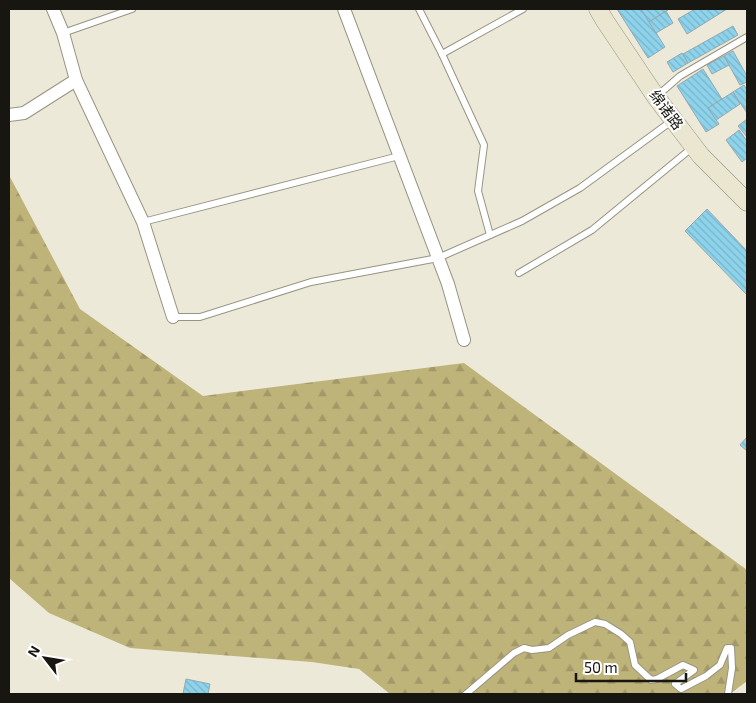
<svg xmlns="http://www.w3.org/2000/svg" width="756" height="703" font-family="'Exo 2','Noto Sans SC',sans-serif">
	<defs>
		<pattern id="forest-firs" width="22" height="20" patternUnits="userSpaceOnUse" patternTransform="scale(1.25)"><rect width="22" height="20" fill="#beb379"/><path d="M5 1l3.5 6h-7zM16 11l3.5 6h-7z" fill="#a39968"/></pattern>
		<pattern id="building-back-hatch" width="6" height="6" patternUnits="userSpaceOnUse" patternTransform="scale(1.25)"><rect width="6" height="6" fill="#8dd3ec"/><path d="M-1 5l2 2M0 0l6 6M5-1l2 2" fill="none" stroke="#79b4c9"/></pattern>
	</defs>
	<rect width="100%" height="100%" fill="#ece9d8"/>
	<!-- forest -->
	<path fill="url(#forest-firs)" d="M9,175L80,309L203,396L464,363L747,570V681L730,694H390L359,669L312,662L130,648L49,613L9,578Z"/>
	<!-- building -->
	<g fill="url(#building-back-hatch)" stroke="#95a8af">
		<path d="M617,9H641L665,47L648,58Z"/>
		<path d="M641,9H668V10L649,22Z"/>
		<path d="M695,9H727L687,34L678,19Z"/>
		<path d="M666,11L673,23L656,33L649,22Z"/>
		<path d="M733,26L738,35L688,63L683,54Z"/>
		<path d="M733,51L747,76V82L740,85L724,56Z"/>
		<path d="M682,53L688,63L673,72L667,62Z"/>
		<path d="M724,56L729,65L712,74L707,65Z"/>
		<path d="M703,69L722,99L708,108L719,124L706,132L677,86Z"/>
		<path d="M744,85L747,90V113L733,92Z"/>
		<path d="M733,92L740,104L716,120L708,108Z"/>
		<path d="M747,119V137L738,126Z"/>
		<path d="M739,130L747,141V158L742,162L726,140Z"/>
		<path d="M707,209L747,251V295L685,231Z"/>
		<path d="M747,437V451L740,445Z"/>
		<path d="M186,679L210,684L208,694H183Z"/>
	</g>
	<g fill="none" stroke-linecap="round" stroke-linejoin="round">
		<!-- lane casing -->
		<g stroke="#979484" stroke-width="8">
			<g id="lane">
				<path d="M419,9L442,54L484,145L478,191L490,235"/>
				<path d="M63,33L132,9"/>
				<path d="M442,54L523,9"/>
				<path d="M657,96L680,76L747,37"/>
				<path d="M143,222L399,156"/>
				<path d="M519,273L592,230L693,147"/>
				<path d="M173,317H200L311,282L438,258L522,221L580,188L673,120"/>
				<path d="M466,694L514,653L524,648L532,650L549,648L568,635L595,622L605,624L621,634L630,642L635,665L651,680L657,679L683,665L694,670L675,684L681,689L706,676L720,665L727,648H731L732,668L728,694"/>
			</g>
		</g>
		<!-- street casing -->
		<g stroke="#979484" stroke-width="14">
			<g id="street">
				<path d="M53,9L63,33L76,80L143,222L173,317"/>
				<path d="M344,9L448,284L464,340"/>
				<path d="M9,115L24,113L76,80"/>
			</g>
		</g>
		<!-- secondary casing -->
		<g stroke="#979484" stroke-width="19">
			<path id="secondary" d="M598,9L605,21L656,97L701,156L747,202"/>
		</g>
		<!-- lane -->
		<use href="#lane" stroke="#fff" stroke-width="6"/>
		<!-- street -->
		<use href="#street" stroke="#fff" stroke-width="12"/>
		<!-- secondary -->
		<use href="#secondary" stroke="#eae6cf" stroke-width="18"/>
	</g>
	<g text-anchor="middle" stroke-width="4" stroke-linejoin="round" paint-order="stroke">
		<!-- street labels -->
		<g font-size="15" fill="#171610" stroke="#fff">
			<text transform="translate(666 110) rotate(53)" y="5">绵诸路</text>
		</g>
	</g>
	<!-- border -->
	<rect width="756" height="703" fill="none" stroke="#171610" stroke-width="20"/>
	<!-- north arrow -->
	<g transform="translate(45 658) rotate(301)" stroke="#ffffff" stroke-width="4" paint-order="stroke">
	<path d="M0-4L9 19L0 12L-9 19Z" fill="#171610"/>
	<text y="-8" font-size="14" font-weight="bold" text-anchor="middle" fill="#171610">N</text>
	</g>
	<!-- scale -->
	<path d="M576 673v8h110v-8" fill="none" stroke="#171610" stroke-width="2.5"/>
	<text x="584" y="673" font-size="15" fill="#171610" stroke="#ffffff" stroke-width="4" paint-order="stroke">50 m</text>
</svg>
